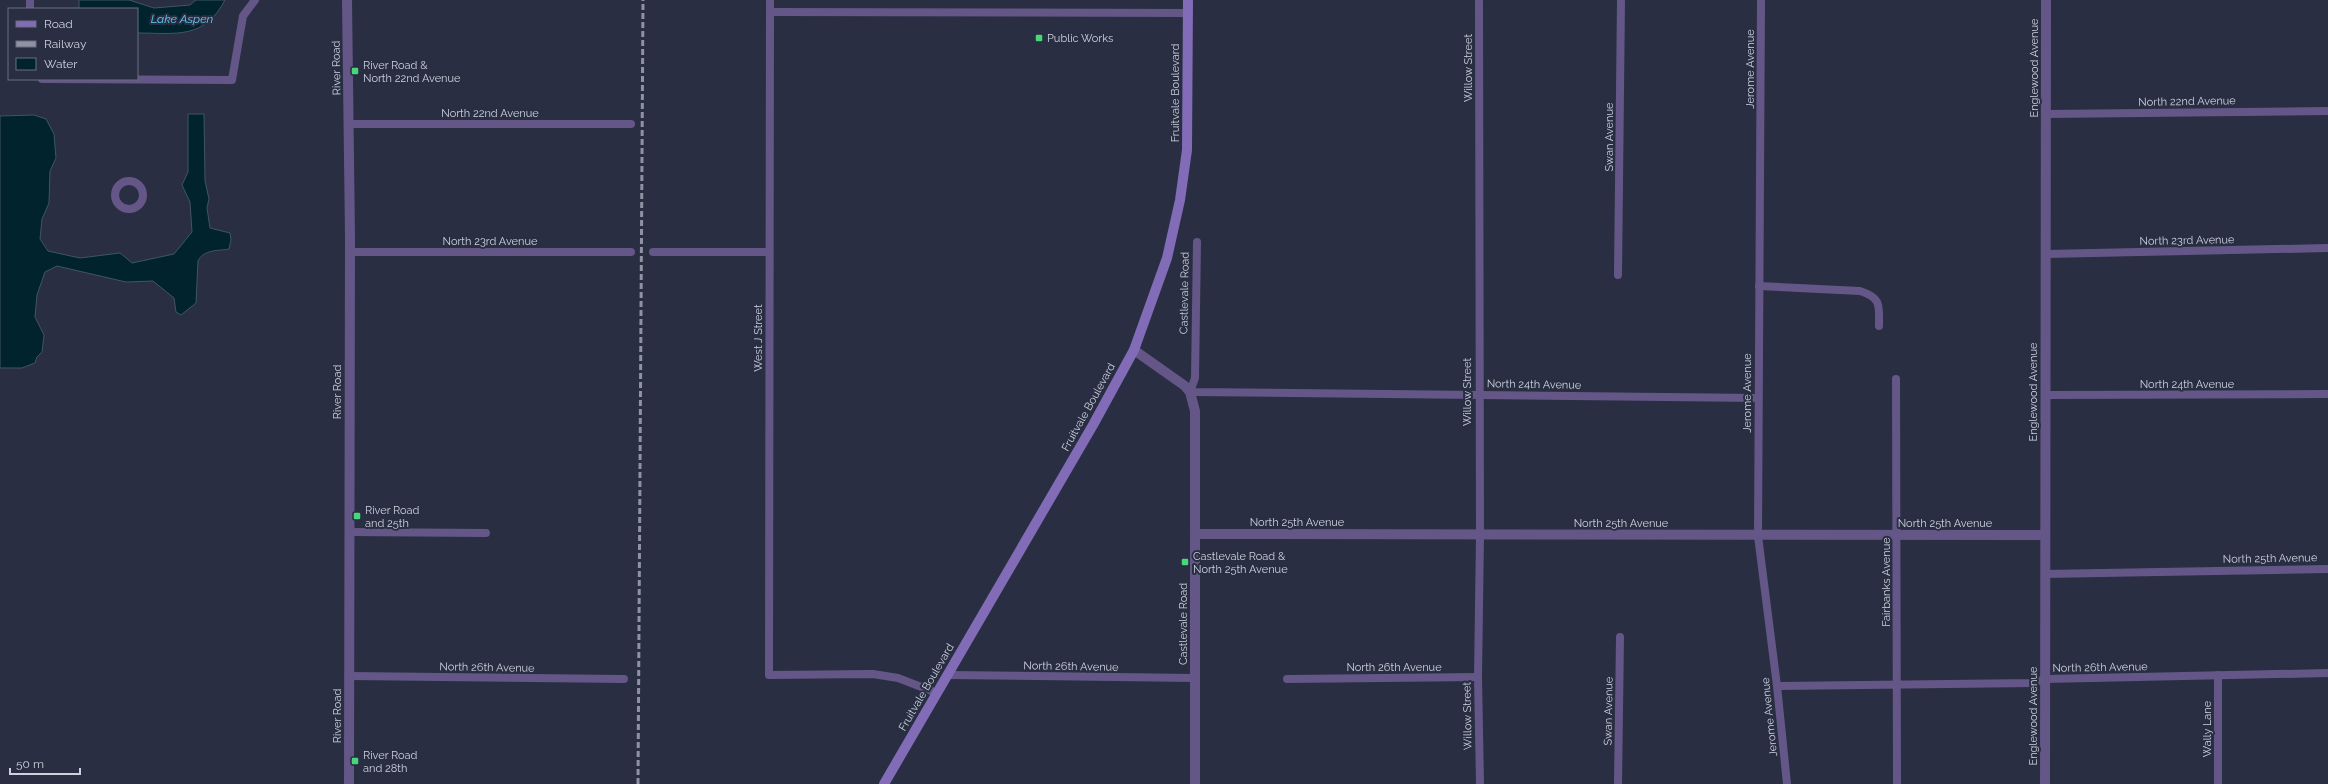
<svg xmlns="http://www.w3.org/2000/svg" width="2328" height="784" font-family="Raleway,sans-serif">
	<rect width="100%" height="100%" fill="#292e42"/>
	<!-- water -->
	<g fill="#00232d" stroke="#3e5762">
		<path d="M79,0H129L154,8L190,5L196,0H225C204,40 176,33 137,33V9H79Z"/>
		<path d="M188,114H204L205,181L209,199L207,208L210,228L230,233L231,240L229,249C218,251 204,249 198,261L196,303L181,315L176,312L174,298L153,281L126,282L57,266L45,272L37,295L35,317L44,335L42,352L37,357L35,363L22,368H0V116L34,115L46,119L54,134L56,158L50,171L49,203L42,219L40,239L48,251L80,258L120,253L132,263L174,254L192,232L190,202L182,185L188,172Z"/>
	</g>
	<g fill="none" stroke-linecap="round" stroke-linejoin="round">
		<!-- minor -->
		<g stroke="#645787" stroke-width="8">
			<path d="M30,0V9"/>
			<path d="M770,0L769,675L873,674L898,678L937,693"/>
			<path d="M1479,0L1480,535L1478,677L1480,784"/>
			<path d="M1761,0L1758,536L1777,686L1787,784"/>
			<path d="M770,12L1188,13"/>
			<path d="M42,79L232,80L243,16L255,0"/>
			<path d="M2046,114L2328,111"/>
			<path d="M349,124H631"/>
			<circle cx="129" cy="195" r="14"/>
			<path d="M1197,242L1195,378L1190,392L1758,398"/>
			<path d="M350,252H631"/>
			<path d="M653,252H769"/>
			<path d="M2046,254L2328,248"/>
			<path d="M1618,275L1621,0"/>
			<path d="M1759,286L1860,291C1882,298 1879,306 1879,326"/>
			<path d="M1896,379L1897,784"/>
			<path d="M2045,395L2328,394"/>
			<path d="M349,532L486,533"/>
			<path d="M2045,574L2328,569"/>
			<path d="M947,675L1195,678"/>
			<path d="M349,676L624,679"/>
			<path d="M1287,679L1478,677"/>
			<path d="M1777,686L2033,683L2045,679L2328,673"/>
			<path d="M1618,784L1620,637"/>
			<path d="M2218,784V675"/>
		</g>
		<!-- tertiary -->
		<g stroke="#645787" stroke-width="10">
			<path d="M347,0L350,237L349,784"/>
			<path d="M1134,350L1185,386L1190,392L1195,411V784"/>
			<path d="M1196,534L2045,535"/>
			<path d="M2045,784L2046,0"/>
		</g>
		<!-- secondary -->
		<path stroke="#826cb8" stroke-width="10" d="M884,784L1093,425L1134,350L1167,258L1180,200L1187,150L1188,0"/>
		<!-- rail -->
		<path stroke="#8e92a2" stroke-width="3" stroke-dasharray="6 3" stroke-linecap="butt" d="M638,784L643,0"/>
	</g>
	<!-- markers -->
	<g fill="#47d779" stroke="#292e42" stroke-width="1.5">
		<rect x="1035" y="34" width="8" height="8" rx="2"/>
		<rect x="351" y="67" width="8" height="8" rx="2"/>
		<rect x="353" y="512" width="8" height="8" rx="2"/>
		<rect x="1181" y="558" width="8" height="8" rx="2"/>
		<rect x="351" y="757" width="8" height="8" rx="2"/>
	</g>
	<g text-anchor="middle" stroke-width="4" stroke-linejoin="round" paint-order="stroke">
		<!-- poi labels -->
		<g font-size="11" fill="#cdd1de" stroke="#292e42" text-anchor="start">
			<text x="1047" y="42">Public Works</text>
			<text x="363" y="69">River Road &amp;<tspan x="363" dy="13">North 22nd Avenue</tspan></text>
			<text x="365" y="514">River Road<tspan x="365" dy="13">and 25th</tspan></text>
			<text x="1193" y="560">Castlevale Road &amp;<tspan x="1193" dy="13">North 25th Avenue</tspan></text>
			<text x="363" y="759">River Road<tspan x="363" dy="13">and 28th</tspan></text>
		</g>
		<!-- street labels -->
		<g font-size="11" fill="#cdd1de" stroke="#292e42">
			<text transform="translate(336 68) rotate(-91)" y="4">River Road</text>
			<text transform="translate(1468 68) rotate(-90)" y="4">Willow Street</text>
			<text transform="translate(2034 68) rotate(-90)" y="4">Englewood Avenue</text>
			<text transform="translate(1750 69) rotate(-90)" y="4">Jerome Avenue</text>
			<text transform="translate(1175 93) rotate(-90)" y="4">Fruitvale Boulevard</text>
			<text transform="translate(2187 101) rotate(-1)" y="4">North 22nd Avenue</text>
			<text x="490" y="117">North 22nd Avenue</text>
			<text transform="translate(1609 137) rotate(-90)" y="4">Swan Avenue</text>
			<text transform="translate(2187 240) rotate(-1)" y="4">North 23rd Avenue</text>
			<text x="490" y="245">North 23rd Avenue</text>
			<text transform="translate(1184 293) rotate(-89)" y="4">Castlevale Road</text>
			<text transform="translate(758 338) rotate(-90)" y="4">West J Street</text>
			<text transform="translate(1534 384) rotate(1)" y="4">North 24th Avenue</text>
			<text x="2187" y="388">North 24th Avenue</text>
			<text transform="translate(337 392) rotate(-90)" y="4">River Road</text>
			<text transform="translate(1467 392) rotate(-90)" y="4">Willow Street</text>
			<text transform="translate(2033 392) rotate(-90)" y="4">Englewood Avenue</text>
			<text transform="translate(1747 393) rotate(-90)" y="4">Jerome Avenue</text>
			<text transform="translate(1088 407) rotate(-61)" y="4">Fruitvale Boulevard</text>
			<text x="1297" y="526">North 25th Avenue</text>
			<text x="1621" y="527">North 25th Avenue</text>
			<text x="1945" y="527">North 25th Avenue</text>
			<text transform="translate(2270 558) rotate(-1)" y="4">North 25th Avenue</text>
			<text transform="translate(1886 582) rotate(-90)" y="4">Fairbanks Avenue</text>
			<text transform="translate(1183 624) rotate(-90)" y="4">Castlevale Road</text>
			<text transform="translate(1071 666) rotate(1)" y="4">North 26th Avenue</text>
			<text transform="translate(487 667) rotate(1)" y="4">North 26th Avenue</text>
			<text x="1394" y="671">North 26th Avenue</text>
			<text transform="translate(2100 667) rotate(-1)" y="4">North 26th Avenue</text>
			<text transform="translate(926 687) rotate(-60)" y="4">Fruitvale Boulevard</text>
			<text transform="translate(1608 711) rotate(-89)" y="4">Swan Avenue</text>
			<text transform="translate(337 716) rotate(-90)" y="4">River Road</text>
			<text transform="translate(1467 716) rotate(-91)" y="4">Willow Street</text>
			<text transform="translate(2033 716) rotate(-90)" y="4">Englewood Avenue</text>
			<text transform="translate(1769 717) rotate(-96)" y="4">Jerome Avenue</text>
			<text transform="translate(2207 729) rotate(-90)" y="4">Wally Lane</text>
		</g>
		<!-- water labels -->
		<g font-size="12" font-style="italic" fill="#61cdf2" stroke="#292e42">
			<text x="182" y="23">Lake Aspen</text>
		</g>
	</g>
	<!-- legend -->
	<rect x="8" y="8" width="130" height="72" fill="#292e42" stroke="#6b6f80"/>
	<rect x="16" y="21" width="20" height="6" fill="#826cb8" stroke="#6b6f80"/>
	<text x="44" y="28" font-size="12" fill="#cdd1de">Road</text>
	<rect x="16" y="41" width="20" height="6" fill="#8e92a2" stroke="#6b6f80"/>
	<text x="44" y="48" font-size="12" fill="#cdd1de">Railway</text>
	<rect x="16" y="58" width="20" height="12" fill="#00232d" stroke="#6b6f80"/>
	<text x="44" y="68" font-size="12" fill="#cdd1de">Water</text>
	<!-- scale -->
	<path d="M10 768v6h70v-6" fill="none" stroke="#cdd1de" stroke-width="2"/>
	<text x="16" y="768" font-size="12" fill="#cdd1de" stroke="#292e42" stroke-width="3" paint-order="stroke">50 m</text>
</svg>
